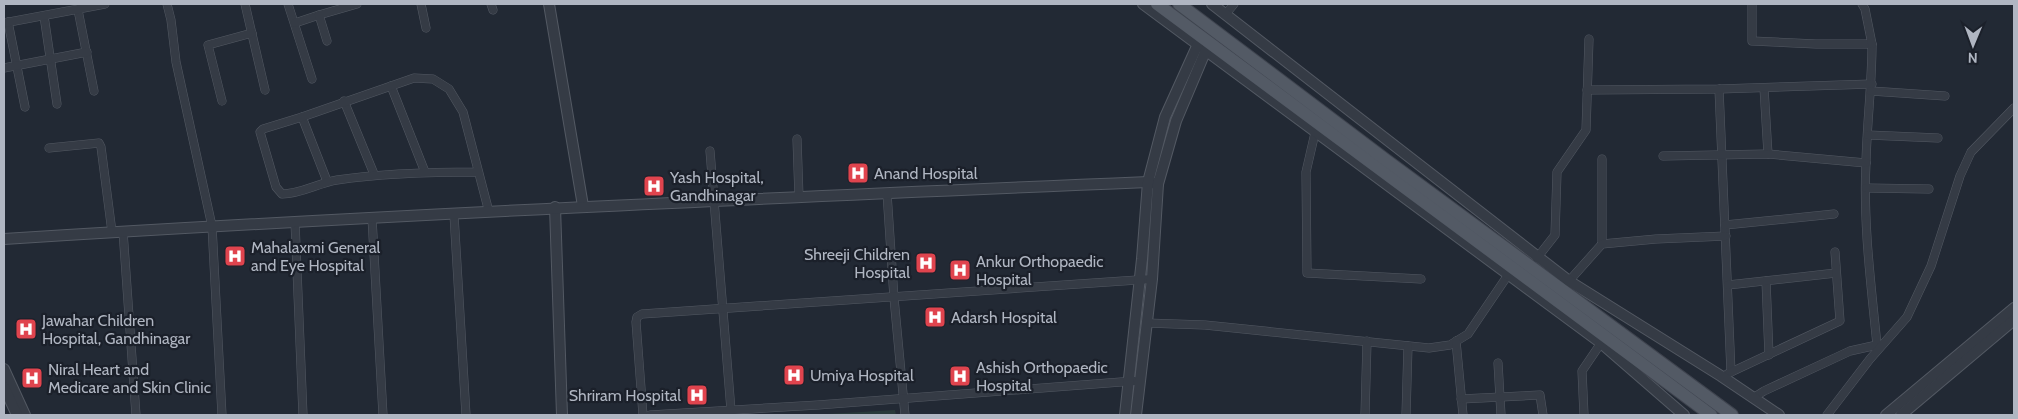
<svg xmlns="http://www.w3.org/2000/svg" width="2018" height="419" font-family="Cabin,sans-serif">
	<rect width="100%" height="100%" fill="#222934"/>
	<!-- green -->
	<path fill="#28393a" d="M895,410L896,415H810Z"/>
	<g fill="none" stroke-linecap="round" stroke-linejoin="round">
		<!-- minor casing -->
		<g stroke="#535963" stroke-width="9">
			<g id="minor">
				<path d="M167,4L171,20L176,62L212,226L222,415"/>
				<path d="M245,4L265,90"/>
				<path d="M288,4L312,79"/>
				<path d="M421,4L426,28"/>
				<path d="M491,4L493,10"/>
				<path d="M1752,4V41L1816,44H1872C1872,84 1867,122 1866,162C1863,223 1871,284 1877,345L1850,351L1764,391L1753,398"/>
				<path d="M1862,4L1865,9L1872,44"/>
				<path d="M78,10L94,91"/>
				<path d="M1225,15L1234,4"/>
				<path d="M44,16L57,104"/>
				<path d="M8,22L25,107"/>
				<path d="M4,23L105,4"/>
				<path d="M295,23L319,15"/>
				<path d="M327,41L319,15L357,4"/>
				<path d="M4,68L87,52"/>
				<path d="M391,86L425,172"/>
				<path d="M1764,88L1768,154"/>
				<path d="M1719,89L1731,372"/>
				<path d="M1587,90L1719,89L1872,84"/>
				<path d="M1871,91L1945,96"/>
				<path d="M222,101L208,45L252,33"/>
				<path d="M344,101L374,174"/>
				<path d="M302,117L327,181"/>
				<path d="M1315,133L1306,172L1307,273L1421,279"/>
				<path d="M1868,135L1938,138"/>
				<path d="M797,139L799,197"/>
				<path d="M49,148L99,143L101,147L112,232"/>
				<path d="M710,151L731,410"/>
				<path d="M1663,156L1768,154L1866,163"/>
				<path d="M478,172C431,172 384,173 337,180C318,183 301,194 282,194L276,187L260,132L263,129L302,117L414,78L433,79L449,89L463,112L489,212"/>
				<path d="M1866,188L1929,189"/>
				<path d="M887,193L894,298L905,415"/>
				<path d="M454,215L466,415"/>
				<path d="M372,218L383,415"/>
				<path d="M295,222L303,415"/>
				<path d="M1725,225L1834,214"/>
				<path d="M123,231L136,415"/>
				<path d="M1602,244V159"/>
				<path d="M1537,258L1555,235L1557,172L1586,130L1589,39"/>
				<path d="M1569,281L1602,244L1656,239L1726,236"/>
				<path d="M1766,281L1769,355"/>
				<path d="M1728,285L1836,273"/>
				<path d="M1146,323L1205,325L1429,348L1450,345L1468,334L1508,275"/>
				<path d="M1456,341L1463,415"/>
				<path d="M1498,363L1501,415"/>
				<path d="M1727,374L1840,321L1835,252"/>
				<path d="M1461,399L1540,395L1543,415"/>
				<path d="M643,415L636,322L637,317L642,314L1152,279"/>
				<path d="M650,415L818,405L1134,381"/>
				<path d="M1365,415L1367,341"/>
				<path d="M1406,415L1408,346"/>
				<path d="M1584,415L1582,371L1601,343"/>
				<path d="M1827,415L1870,359L1907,317L1931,266L1960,176L1971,152L2014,108"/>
			</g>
		</g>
		<!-- tertiary casing -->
		<g stroke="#535963" stroke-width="12">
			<g id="tertiary">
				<path d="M549,4L583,206"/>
				<path d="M1143,4L1601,343L1684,415"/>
				<path d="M1212,4L1569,281L1721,376L1779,415"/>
				<path d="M555,207L562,415"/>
				<path d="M4,239C385,215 766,198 1148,182L1158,184"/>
				<path d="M4,369L25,415"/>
				<path d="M4,387L17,415"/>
				<path d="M1125,415L1142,259L1148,182L1165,117L1198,44"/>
				<path d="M1136,415L1152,279L1158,184L1176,121L1206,50"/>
				<path d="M1886,415L2014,308"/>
				<path d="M1901,415L2014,320"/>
			</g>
		</g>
		<!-- primary casing -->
		<g stroke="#3f444f" stroke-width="14">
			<g id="primary">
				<path d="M1157,4L1711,415"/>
				<path d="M1179,4L1386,160L1732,415"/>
			</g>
		</g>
		<!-- minor -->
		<use href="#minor" stroke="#353b45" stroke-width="8"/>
		<!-- tertiary -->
		<use href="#tertiary" stroke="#353b45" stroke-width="10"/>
		<!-- primary -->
		<use href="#primary" stroke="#535a65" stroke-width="12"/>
	</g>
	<!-- icons -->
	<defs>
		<g id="hospital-square" transform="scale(1.125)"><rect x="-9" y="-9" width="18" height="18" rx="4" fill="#e0444e" stroke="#1b202a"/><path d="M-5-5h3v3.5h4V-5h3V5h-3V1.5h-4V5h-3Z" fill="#fff"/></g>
	</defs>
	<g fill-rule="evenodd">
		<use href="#hospital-square" x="858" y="173"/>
		<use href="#hospital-square" x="654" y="186"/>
		<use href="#hospital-square" x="235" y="256"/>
		<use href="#hospital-square" x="926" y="263"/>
		<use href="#hospital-square" x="960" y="270"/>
		<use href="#hospital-square" x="935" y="317"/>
		<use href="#hospital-square" x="26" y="329"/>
		<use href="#hospital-square" x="794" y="375"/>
		<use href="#hospital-square" x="960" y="376"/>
		<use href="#hospital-square" x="32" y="378"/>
		<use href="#hospital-square" x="697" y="395"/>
	</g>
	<g text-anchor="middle" stroke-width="4.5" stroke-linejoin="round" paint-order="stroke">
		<!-- poi labels -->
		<g font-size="16" fill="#b0b6c2" stroke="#1b202a" text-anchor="start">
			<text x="874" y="179">Anand Hospital</text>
			<text x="670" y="183">Yash Hospital,<tspan x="670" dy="18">Gandhinagar</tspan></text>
			<text x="251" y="253">Mahalaxmi General<tspan x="251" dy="18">and Eye Hospital</tspan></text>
			<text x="910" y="260" text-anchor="end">Shreeji Children<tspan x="910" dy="18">Hospital</tspan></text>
			<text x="976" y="267">Ankur Orthopaedic<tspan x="976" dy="18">Hospital</tspan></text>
			<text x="951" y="323">Adarsh Hospital</text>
			<text x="42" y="326">Jawahar Children<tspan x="42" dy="18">Hospital, Gandhinagar</tspan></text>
			<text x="976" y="373">Ashish Orthopaedic<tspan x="976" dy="18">Hospital</tspan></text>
			<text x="48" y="375">Niral Heart and<tspan x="48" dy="18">Medicare and Skin Clinic</tspan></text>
			<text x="810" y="381">Umiya Hospital</text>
			<text x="681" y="401" text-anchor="end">Shriram Hospital</text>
		</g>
	</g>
	<!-- border -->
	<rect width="2018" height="419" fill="none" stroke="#b0b6c2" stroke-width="10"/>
	<!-- north arrow -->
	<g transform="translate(1973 45) rotate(181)" stroke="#1b202a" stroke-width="4" paint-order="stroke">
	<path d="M0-4L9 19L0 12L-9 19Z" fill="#b0b6c2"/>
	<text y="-8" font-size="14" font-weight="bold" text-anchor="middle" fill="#b0b6c2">N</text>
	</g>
</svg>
